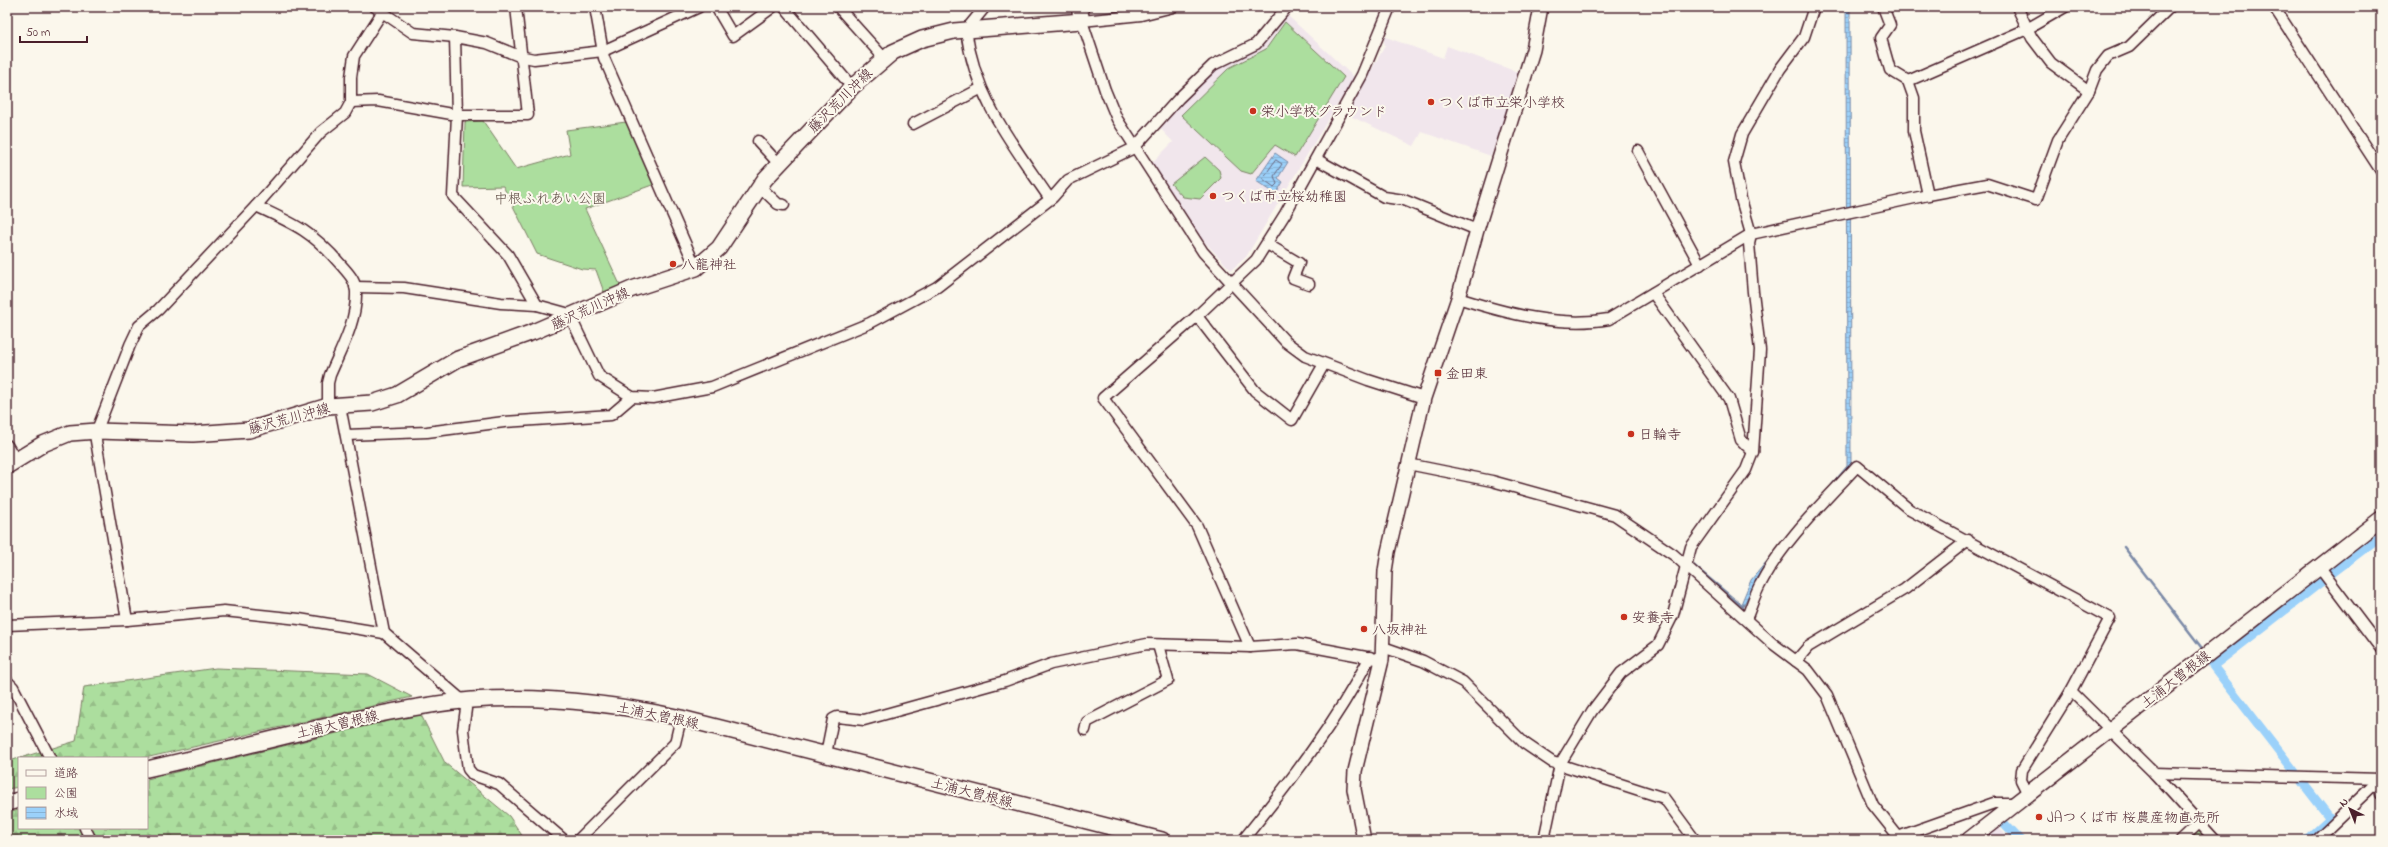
<svg xmlns="http://www.w3.org/2000/svg" width="2388" height="847" font-family="'Indie Flower','Klee One',sans-serif">
	<defs>
		<pattern id="forest-firs" width="22" height="20" patternUnits="userSpaceOnUse"><rect width="22" height="20" fill="#acde9e"/><path d="M5 1l3.5 6h-7zM16 11l3.5 6h-7z" fill="#96be88"/></pattern>
		<pattern id="water-rules" width="6" height="5" patternUnits="userSpaceOnUse"><rect width="6" height="5" fill="#9bd1fa"/><path d="M0 2.5h6" fill="none" stroke="#87b3d6"/></pattern>
	</defs>
	<rect width="100%" height="100%" fill="#fbf7ec"/>
	<filter id="ink" filterUnits="userSpaceOnUse"><feTurbulence type="fractalNoise" baseFrequency=".025" numOctaves="2"/><feDisplacementMap in="SourceGraphic" scale="8" xChannelSelector="R" yChannelSelector="G"/><feConvolveMatrix kernelMatrix="1 2 1 2 8 2 1 2 1" color-interpolation-filters="sRGB"/></filter>
	<g filter="url(#ink)">
		<!-- built -->
		<g fill="#f1e6ec">
			<path d="M1286,14L1355,78L1335,108L1246,257L1231,270L1201,238L1151,164L1173,142L1160,128L1182,102L1223,64L1261,44L1278,28Z"/>
			<path d="M1383,36L1443,58L1447,46L1520,73L1491,156L1422,132L1414,146L1346,114L1385,46Z"/>
			<path d="M1997,825L2012,840H1977Z"/>
		</g>
		<!-- green -->
		<g fill="#acde9e" stroke="#7b7e64">
			<path d="M1285,22L1344,77L1295,157L1275,145L1251,174L1241,171L1181,115L1229,68L1266,49Z"/>
			<path d="M483,121L516,169L570,154L566,130L626,122L655,184L585,209L622,289L605,295L596,270L582,269L537,254L503,186L463,187L465,122Z"/>
			<path d="M1205,157L1219,170L1221,178L1200,199L1183,197L1171,184Z"/>
			<path d="M2200,827L2211,840H2187Z"/>
		</g>
		<!-- forest -->
		<g fill="url(#forest-firs)" stroke="#7b7e64">
			<path d="M216,668L368,674L412,697L145,758H20L76,741L84,687Z"/>
			<path d="M420,713L445,763L509,816L525,840H7V813L19,810V828H147V779Z"/>
			<path d="M19,758V787L7,789V762Z"/>
		</g>
		<!-- water -->
		<g fill="url(#water-rules)" stroke="#7b8aa7">
			<path d="M1846,7H1850L1851,468L1755,583L1742,608L1741,604L1751,580L1847,466Z"/>
			<path d="M1275,153L1288,162L1278,178L1283,182L1276,194L1256,181Z"/>
		</g>
		<g fill="none" stroke-linecap="round" stroke-linejoin="round">
			<!-- shore -->
			<path stroke="#6a667e" stroke-width="1" d="M1276,160L1282,164L1274,176L1277,184L1274,187L1263,179Z"/>
			<!-- stream -->
			<g stroke="#7b8aa7" stroke-width="2.5">
				<path d="M2124,547L2201,647"/>
				<path d="M1692,564L1742,606L1743,604"/>
			</g>
			<!-- canal -->
			<g stroke="#9bd1fa" stroke-width="9">
				<path d="M2331,574L2381,536"/>
				<path d="M2295,772L2213,666L2325,579"/>
				<path d="M2302,782L2330,818L2306,840"/>
				<path d="M2002,821L2020,840"/>
			</g>
			<!-- minor casing -->
			<g stroke="#4a1f2b" stroke-width="13">
				<g id="minor">
					<path d="M375,7L413,33L455,37L487,43L519,56L534,59L603,51L699,7"/>
					<path d="M595,7L604,58L696,268"/>
					<path d="M716,7L733,36L773,7"/>
					<path d="M784,7L852,87"/>
					<path d="M838,7L884,58"/>
					<path d="M985,7L966,30C975,99 1012,143 1050,199"/>
					<path d="M1173,7L1141,15L1082,21L1105,90L1117,119L1203,252L1286,342L1305,356L1368,380L1424,398"/>
					<path d="M1883,7L1890,25L1881,38L1890,70L1908,81L1914,98V131L1928,195"/>
					<path d="M2017,7L2032,38L2051,63L2089,91"/>
					<path d="M2274,7L2381,171"/>
					<path d="M455,37L457,115L453,196L508,255L537,305L566,313L570,316L599,376L632,397L653,398L712,387L870,323L937,287L1053,197L1068,180L1134,148L1179,98L1213,65L1256,44L1287,7"/>
					<path d="M1908,81L2027,29L2065,7"/>
					<path d="M351,102L378,101L457,115H528L516,7"/>
					<path d="M913,124L980,89"/>
					<path d="M758,141L779,164"/>
					<path d="M1638,151L1700,265"/>
					<path d="M1316,159L1384,197L1404,200L1477,230"/>
					<path d="M759,186L778,204L784,205"/>
					<path d="M256,206C295,224 313,232 342,266C349,274 356,281 356,292C357,321 341,349 330,375L328,383V406"/>
					<path d="M1267,244L1299,263L1293,278L1309,284"/>
					<path d="M355,287L404,288L501,303L537,305"/>
					<path d="M1653,293L1729,399L1741,440L1753,452"/>
					<path d="M1458,298C1505,313 1560,328 1609,319L1751,234L1928,195L1987,184L2036,200L2058,140L2089,91L2097,70L2108,56L2129,47L2170,7"/>
					<path d="M1197,316L1255,391L1292,420L1324,364"/>
					<path d="M340,406L384,633"/>
					<path d="M346,435L427,432L504,422L611,415L632,397"/>
					<path d="M7,445L16,460"/>
					<path d="M1408,464L1492,481L1615,515L1674,555L1772,643L1808,670L1827,695L1873,805L1901,840"/>
					<path d="M2319,567L2381,649"/>
					<path d="M1746,619C1751,608 1754,596 1760,585C1782,542 1824,502 1857,466L1910,510L2110,618L2071,691L2022,770L2021,780L2028,794"/>
					<path d="M127,620L95,435L130,345L139,326L158,310L256,206L321,132L345,113L351,102V77L354,56L383,11"/>
					<path d="M7,625L127,620L224,611L299,619L384,633L463,701L466,709L463,730L468,769L473,775L499,784L564,840"/>
					<path d="M1250,647L1197,526L1103,398L1197,316L1256,260L1285,214L1362,75L1390,7"/>
					<path d="M1383,647L1423,661L1463,682L1524,743L1552,762L1664,798L1695,840"/>
					<path d="M1796,661L1808,647L1905,589L1968,540"/>
					<path d="M7,681L13,687L50,758"/>
					<path d="M2071,691L2154,773L2215,840"/>
					<path d="M1085,730L1087,722L1168,680L1158,645"/>
					<path d="M826,754L833,719L837,717L864,720L1005,681L1051,664L1147,644L1250,647L1297,644L1382,660"/>
					<path d="M2154,773L2381,779"/>
					<path d="M2380,779L2381,794"/>
					<path d="M85,828L91,840"/>
					<path d="M1898,837L1994,803H2016"/>
					<path d="M578,840L675,743L681,718"/>
					<path d="M1243,840C1290,782 1335,724 1370,657"/>
					<path d="M1544,840L1560,764L1592,711L1621,673L1658,645L1673,615L1691,547L1746,470L1753,452L1760,350L1753,292L1749,243L1751,234L1741,199L1734,162L1742,134L1780,69L1804,37L1814,7"/>
					<path d="M2181,840L2199,823"/>
					<path d="M2316,840L2380,779"/>
				</g>
			</g>
			<!-- tertiary casing -->
			<g stroke="#4a1f2b" stroke-width="16">
				<path id="tertiary" d="M1364,840L1354,789L1355,771L1382,660L1385,571L1388,552L1424,398L1458,298L1477,230L1533,50L1541,7"/>
			</g>
			<!-- secondary casing -->
			<g stroke="#4a1f2b" stroke-width="18">
				<g id="secondary">
					<path d="M7,466L43,444L70,433L97,431L193,434L249,430L328,406L372,403L397,395L458,359L533,332L632,289L696,268L719,248L765,179L852,87L893,52L922,39L954,31L1082,21L1079,7"/>
					<path d="M147,769C200,757 253,744 306,731C360,718 415,705 472,700C542,695 612,703 681,718L1162,840"/>
					<path d="M7,803L19,800"/>
					<path d="M1969,840L2381,519"/>
				</g>
			</g>
			<!-- minor -->
			<use href="#minor" stroke="#fbf7ec" stroke-width="10"/>
			<!-- tertiary -->
			<use href="#tertiary" stroke="#fbf7ec" stroke-width="13"/>
			<!-- secondary -->
			<use href="#secondary" stroke="#fbf7ec" stroke-width="15"/>
		</g>
	</g>
	<!-- markers -->
	<g fill="#c8321e" stroke="#fbf7ec" stroke-width="1.5">
		<circle cx="1431" cy="102" r="4"/>
		<circle cx="1253" cy="111" r="4"/>
		<circle cx="1213" cy="196" r="4"/>
		<circle cx="673" cy="264" r="4"/>
		<rect x="1434" y="369" width="8" height="8" rx="2"/>
		<circle cx="1631" cy="434" r="4"/>
		<circle cx="1624" cy="617" r="4"/>
		<circle cx="1364" cy="629" r="4"/>
		<circle cx="2039" cy="817" r="4"/>
	</g>
	<g text-anchor="middle" stroke-width="4" stroke-linejoin="round" paint-order="stroke">
		<!-- street labels -->
		<g font-size="14" fill="#4a1f2b" stroke="#fbf7ec">
			<text transform="translate(840 100) rotate(-45)" y="5">藤沢荒川沖線</text>
			<text transform="translate(590 308) rotate(-24)" y="5">藤沢荒川沖線</text>
			<text transform="translate(289 418) rotate(-15)" y="5">藤沢荒川沖線</text>
			<text transform="translate(2175 679) rotate(-38)" y="5">土浦大曽根線</text>
			<text transform="translate(658 715) rotate(12)" y="5">土浦大曽根線</text>
			<text transform="translate(337 724) rotate(-13)" y="5">土浦大曽根線</text>
			<text transform="translate(972 792) rotate(14)" y="5">土浦大曽根線</text>
		</g>
		<!-- poi labels -->
		<g font-size="14" fill="#4a1f2b" stroke="#fbf7ec" text-anchor="start">
			<text x="1439" y="107">つくば市立栄小学校</text>
			<text x="1261" y="116">栄小学校グラウンド</text>
			<text x="1221" y="201">つくば市立桜幼稚園</text>
			<text x="681" y="269">八龍神社</text>
			<text x="1446" y="378">金田東</text>
			<text x="1639" y="439">日輪寺</text>
			<text x="1632" y="622">安養寺</text>
			<text x="1372" y="634">八坂神社</text>
			<text x="2047" y="822">JAつくば市 桜農産物直売所</text>
		</g>
		<!-- park labels -->
		<g font-size="14" fill="#624f48" stroke="#fbf7ec">
			<text x="550" y="203">中根ふれあい公園</text>
		</g>
	</g>
	<!-- margin -->
	<rect width="2388" height="847" fill="none" stroke="#fbf7ec" stroke-width="24"/>
	<rect x="12" y="12" width="2364" height="823" fill="none" stroke="#4a1f2b" stroke-width="1.5" filter="url(#ink)"/>
	<!-- legend -->
	<rect x="18" y="757" width="130" height="72" fill="#fbf7ec" stroke="#b4a19f"/>
	<rect x="26" y="770" width="20" height="6" fill="#fbf7ec" stroke="#b4a19f"/>
	<text x="54" y="777" font-size="12" fill="#4a1f2b">道路</text>
	<rect x="26" y="787" width="20" height="12" fill="#acde9e" stroke="#b4a19f"/>
	<text x="54" y="797" font-size="12" fill="#4a1f2b">公園</text>
	<rect x="26" y="807" width="20" height="12" fill="url(#water-rules)" stroke="#b4a19f"/>
	<text x="54" y="817" font-size="12" fill="#4a1f2b">水域</text>
	<!-- north arrow -->
	<g transform="translate(2350 809) rotate(317)" stroke="#fbf7ec" stroke-width="3" paint-order="stroke">
	<path d="M0-3L7 15L0 10L-7 15Z" fill="#4a1f2b"/>
	<text y="-6" font-size="11" font-weight="bold" text-anchor="middle" fill="#4a1f2b">N</text>
	</g>
	<!-- scale -->
	<path d="M20 36v6h67v-6" fill="none" stroke="#4a1f2b" stroke-width="2"/>
	<text x="26" y="36" font-size="12" fill="#4a1f2b" stroke="#fbf7ec" stroke-width="3" paint-order="stroke">50 m</text>
</svg>
